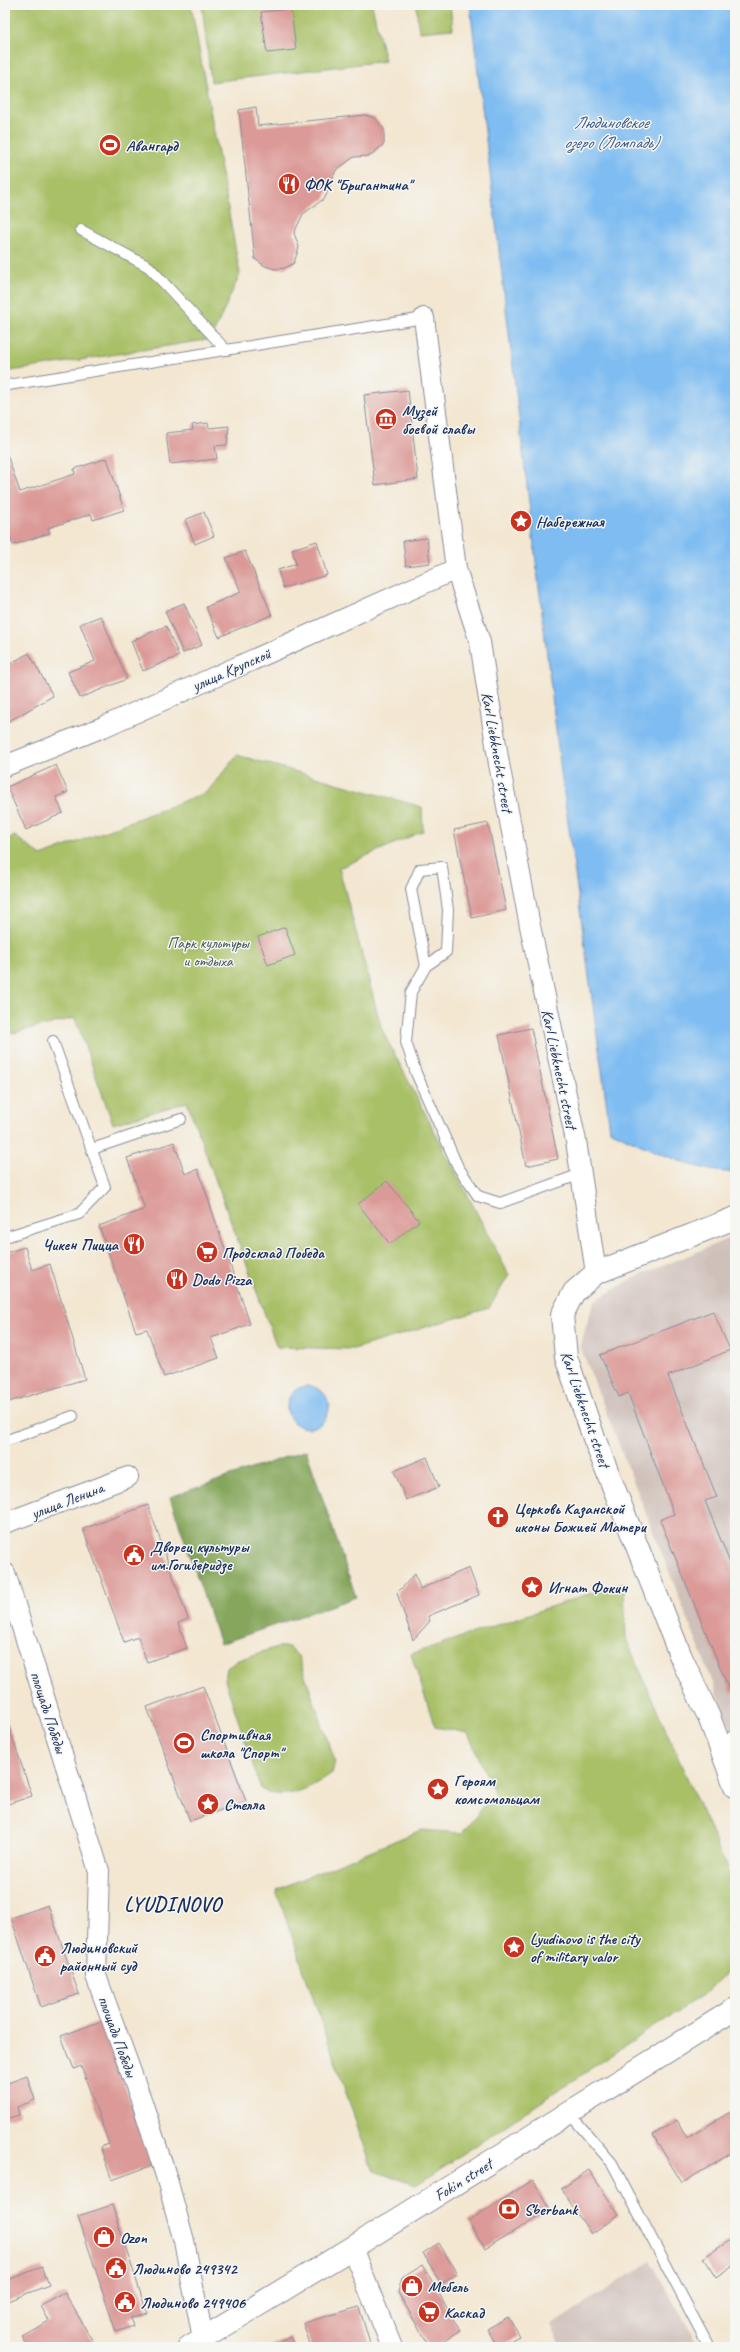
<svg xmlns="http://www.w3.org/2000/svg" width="740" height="2352" font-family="Caveat,sans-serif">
	<rect width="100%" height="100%" fill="#f6f6f2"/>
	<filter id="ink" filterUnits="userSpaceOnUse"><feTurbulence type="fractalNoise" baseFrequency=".025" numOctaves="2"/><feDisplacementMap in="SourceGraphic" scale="8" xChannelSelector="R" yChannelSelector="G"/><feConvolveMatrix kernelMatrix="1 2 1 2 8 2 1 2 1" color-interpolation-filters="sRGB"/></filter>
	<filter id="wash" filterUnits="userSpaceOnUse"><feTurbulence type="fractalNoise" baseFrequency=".012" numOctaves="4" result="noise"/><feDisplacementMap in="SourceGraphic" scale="16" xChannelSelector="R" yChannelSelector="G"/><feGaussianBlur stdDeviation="0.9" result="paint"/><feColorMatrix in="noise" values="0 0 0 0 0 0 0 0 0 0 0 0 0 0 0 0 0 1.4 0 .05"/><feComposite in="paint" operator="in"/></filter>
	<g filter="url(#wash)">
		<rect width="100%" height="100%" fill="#f3e7d2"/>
		<!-- industrial -->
		<g fill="#cfc0ba">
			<path d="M735,1236V1739L580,1346L594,1301L636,1277Z"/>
			<path d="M650,2261L699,2347H561L552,2325Z"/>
		</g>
		<!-- green -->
		<g fill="#a8c066" stroke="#627862">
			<path d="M5,5H191L240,274L211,339L5,372Z"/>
			<path d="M202,5H372L385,61L211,82Z"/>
			<path d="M416,5H450L453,29L419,32Z"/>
			<path d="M237,755L422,807L423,831L339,868L382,1030L509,1275L489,1308L353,1349L277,1347L187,1102L113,1124L75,1018L5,1035V840L15,836L41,856L207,792Z"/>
			<path d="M624,1582L626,1639L735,1887V1966L704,1994L416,2185L373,2171L276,1890L421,1830L462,1833L484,1806L498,1801L468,1733L435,1727L411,1654Z"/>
			<path d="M277,1647H289L298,1656L335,1761L332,1773C313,1787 283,1803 261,1789L225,1680L227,1668L238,1660Z"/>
		</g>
		<!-- forest -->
		<path fill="#86a65b" stroke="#506a5c" d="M306,1450L356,1597L220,1644L170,1497Z"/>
		<!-- water -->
		<g fill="#7ebcf1" stroke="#4c76a8">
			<path d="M470,5H735V1172C701,1175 640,1145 610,1130L560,764Z"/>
			<circle cx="308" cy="1407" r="21"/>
		</g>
		<g id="blocks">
			<!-- building -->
			<g fill="#db9a97">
				<path d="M291,9L296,50L267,53L261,12Z"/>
				<path d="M256,107L258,126L365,115L375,118L384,129V144L370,156L354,157L336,170L325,198L303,214L294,233L299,247L294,263L285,268L275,269L265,266L255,259L239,110Z"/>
				<path d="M408,390L418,479L375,485L364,395Z"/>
				<path d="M208,423L209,428L229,426L227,445L215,446L217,459L170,464L166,433L193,430L192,425Z"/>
				<path d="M5,449L20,492L75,474L74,469L107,458L124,510L93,520L91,514L48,528L50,533L13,545L11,540L5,542Z"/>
				<path d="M204,512L214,536L195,544L185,520Z"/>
				<path d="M427,538L430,563L406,566L403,541Z"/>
				<path d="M317,541L327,575L283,588L278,570L296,564L292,549Z"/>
				<path d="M245,551L272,615L219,637L206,607L241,592L226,558Z"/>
				<path d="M184,603L202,645L183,653L165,611Z"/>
				<path d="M101,616L127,679L80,698L68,672L95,661L80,624Z"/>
				<path d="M166,626L179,656L143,671L131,641Z"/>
				<path d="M29,653L53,696L9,721L5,714V664L6,666Z"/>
				<path d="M56,765L68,792L56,797L63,813L26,830L7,787Z"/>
				<path d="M488,823L506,910L472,918L454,830Z"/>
				<path d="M285,927L295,955L268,965L258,937Z"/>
				<path d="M531,1028L558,1159L526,1166L499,1035Z"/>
				<path d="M174,1142L185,1174L198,1169L250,1324L211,1338L219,1358L164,1377L147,1329L136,1332L99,1226L145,1209L127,1158Z"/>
				<path d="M387,1181L419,1221L390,1244L358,1204Z"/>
				<path d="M25,1247L32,1270L50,1264L85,1379L5,1403V1253Z"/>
				<path d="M713,1311L730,1350L668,1376L717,1497L705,1501L735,1575V1692L731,1694L660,1520L674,1514L628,1393L619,1397L600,1355Z"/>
				<path d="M427,1457L439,1487L406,1500L394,1471Z"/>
				<path d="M148,1505L188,1619L178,1623L187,1648L147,1662L138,1637L124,1642L83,1529Z"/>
				<path d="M469,1568L479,1595L428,1616L430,1621L413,1640L397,1593L415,1574L420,1589Z"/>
				<path d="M203,1686L246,1801L190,1821L147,1707Z"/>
				<path d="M5,1715L32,1796L5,1805Z"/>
				<path d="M48,1905L79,1994L41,2007L11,1918Z"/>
				<path d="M102,2021L153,2165L112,2180L100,2147L109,2144L81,2066L74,2069L61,2036Z"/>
				<path d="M27,2076L35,2100L17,2107L19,2115L5,2119V2084Z"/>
				<path d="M735,2109V2151L682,2183L653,2135L677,2120L687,2138Z"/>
				<path d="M589,2170L619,2215L591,2234L561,2189Z"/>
				<path d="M533,2180L550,2209L485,2249L468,2221Z"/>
				<path d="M112,2205L147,2313L130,2318L133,2326L116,2332L78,2216Z"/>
				<path d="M735,2237V2265L716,2278L703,2258Z"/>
				<path d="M439,2243L457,2274L441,2284L423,2253Z"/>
				<path d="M423,2265L460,2331L433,2347H429L398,2292L402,2278Z"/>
				<path d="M42,2267L49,2285L5,2302V2281Z"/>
				<path d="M65,2293L96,2347H28L22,2336L49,2321L41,2306Z"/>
				<path d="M359,2307L371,2347H311L303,2323Z"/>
				<path d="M508,2317L519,2336L498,2347L487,2329Z"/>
				<path d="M290,2337L295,2347H270Z"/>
			</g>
		</g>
	</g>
	<g filter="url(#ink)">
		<use href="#blocks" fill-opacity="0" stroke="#878b98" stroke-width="1"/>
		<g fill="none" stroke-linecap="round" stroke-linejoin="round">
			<!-- lane casing -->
			<g stroke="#878b98" stroke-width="12">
				<g id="lane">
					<path d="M81,230L149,267L226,350"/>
					<path d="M8,385L424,318"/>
					<path d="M426,966L411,889L420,869L442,867L448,910L446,952L426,966L411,992L406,1042L416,1073L458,1167L478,1196L500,1203L581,1174"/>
					<path d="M92,1149L181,1119"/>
					<path d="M5,1237L79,1214L105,1187L53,1041"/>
					<path d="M5,1441L73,1416"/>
					<path d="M569,2113L612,2163L709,2347"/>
				</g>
			</g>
			<!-- street casing -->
			<g stroke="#878b98" stroke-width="22">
				<g id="street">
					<path d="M424,318L456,569L480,642L499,764L530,926L576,1141L596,1273"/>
					<path d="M5,766L103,727L456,569"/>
					<path d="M5,1523L128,1477"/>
					<path d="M5,1573L99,1871L96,1976L143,2105L166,2176L184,2241L203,2338"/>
					<path d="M719,1746L735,1741"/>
					<path d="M352,2248L392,2347"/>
				</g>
			</g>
			<!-- secondary casing -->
			<g stroke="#878b98" stroke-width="24">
				<g id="secondary">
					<path d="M735,1218L596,1273L574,1292L562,1315L566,1357L594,1438L681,1657L709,1717L735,1786"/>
					<path d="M189,2347L352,2248L735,2009"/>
				</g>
			</g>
			<!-- lane -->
			<use href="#lane" stroke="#fff" stroke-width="10"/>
			<!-- street -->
			<use href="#street" stroke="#fff" stroke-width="20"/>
			<!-- secondary -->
			<use href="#secondary" stroke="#fff" stroke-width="22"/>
		</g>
	</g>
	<!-- icons -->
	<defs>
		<g id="stadium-disc" transform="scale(1.15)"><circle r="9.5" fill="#c8321e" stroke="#f6f6f2"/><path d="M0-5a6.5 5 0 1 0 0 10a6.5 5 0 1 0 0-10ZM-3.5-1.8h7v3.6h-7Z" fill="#fff"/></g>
		<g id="restaurant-disc" transform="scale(1.15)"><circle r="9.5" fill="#c8321e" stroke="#f6f6f2"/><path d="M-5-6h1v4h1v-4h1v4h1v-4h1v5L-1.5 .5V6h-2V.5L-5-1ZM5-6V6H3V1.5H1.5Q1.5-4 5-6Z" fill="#fff"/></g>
		<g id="museum-disc" transform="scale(1.15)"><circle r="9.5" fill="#c8321e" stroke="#f6f6f2"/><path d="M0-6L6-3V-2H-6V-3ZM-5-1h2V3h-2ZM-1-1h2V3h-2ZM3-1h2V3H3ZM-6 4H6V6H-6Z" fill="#fff"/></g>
		<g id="sight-disc" transform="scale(1.15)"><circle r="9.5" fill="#c8321e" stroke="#f6f6f2"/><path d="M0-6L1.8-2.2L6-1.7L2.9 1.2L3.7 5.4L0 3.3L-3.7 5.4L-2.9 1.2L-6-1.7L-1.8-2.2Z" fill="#fff"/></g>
		<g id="supermarket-disc" transform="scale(1.15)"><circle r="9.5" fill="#c8321e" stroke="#f6f6f2"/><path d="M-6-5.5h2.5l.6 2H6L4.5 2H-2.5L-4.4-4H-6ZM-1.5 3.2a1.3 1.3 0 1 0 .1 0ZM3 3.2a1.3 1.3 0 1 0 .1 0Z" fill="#fff"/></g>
		<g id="church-disc" transform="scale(1.15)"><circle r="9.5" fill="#c8321e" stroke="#f6f6f2"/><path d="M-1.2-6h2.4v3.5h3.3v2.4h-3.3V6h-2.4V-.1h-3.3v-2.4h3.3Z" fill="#fff"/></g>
		<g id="civic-disc" transform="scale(1.15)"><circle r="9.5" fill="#c8321e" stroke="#f6f6f2"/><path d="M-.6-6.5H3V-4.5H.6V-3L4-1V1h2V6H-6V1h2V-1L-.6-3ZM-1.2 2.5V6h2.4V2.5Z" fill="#fff"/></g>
		<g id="bank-disc" transform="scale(1.15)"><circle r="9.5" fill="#c8321e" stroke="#f6f6f2"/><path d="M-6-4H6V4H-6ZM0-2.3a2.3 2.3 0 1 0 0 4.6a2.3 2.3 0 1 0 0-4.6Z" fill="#fff"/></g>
		<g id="shop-disc" transform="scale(1.15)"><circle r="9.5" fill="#c8321e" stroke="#f6f6f2"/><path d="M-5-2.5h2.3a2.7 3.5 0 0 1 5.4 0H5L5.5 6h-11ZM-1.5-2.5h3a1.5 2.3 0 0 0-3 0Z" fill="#fff"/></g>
	</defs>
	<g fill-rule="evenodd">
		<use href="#stadium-disc" x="110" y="145"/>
		<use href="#restaurant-disc" x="289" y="184"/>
		<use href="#museum-disc" x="386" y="419"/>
		<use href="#sight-disc" x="521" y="521"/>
		<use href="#restaurant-disc" x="134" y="1244"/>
		<use href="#supermarket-disc" x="207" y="1252"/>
		<use href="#restaurant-disc" x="177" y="1279"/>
		<use href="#church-disc" x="498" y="1517"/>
		<use href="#civic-disc" x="134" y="1555"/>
		<use href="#sight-disc" x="532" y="1587"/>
		<use href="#stadium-disc" x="184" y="1743"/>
		<use href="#sight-disc" x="438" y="1789"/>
		<use href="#sight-disc" x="208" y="1804"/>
		<use href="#sight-disc" x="514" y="1947"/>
		<use href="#civic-disc" x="45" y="1956"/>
		<use href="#bank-disc" x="509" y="2209"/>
		<use href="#shop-disc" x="104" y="2237"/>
		<use href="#civic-disc" x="116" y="2268"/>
		<use href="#shop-disc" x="412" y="2286"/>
		<use href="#civic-disc" x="125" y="2302"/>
		<use href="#supermarket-disc" x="429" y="2312"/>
	</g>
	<g text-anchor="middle" stroke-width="3" stroke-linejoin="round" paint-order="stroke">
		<!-- poi labels -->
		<g font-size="16" font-weight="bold" fill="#1b2f5e" stroke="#f6f6f2" text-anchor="start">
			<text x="126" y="151">Авангард</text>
			<text x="304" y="190">ФОК "Бригантина"</text>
			<text x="402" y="416">Музей<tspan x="402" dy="18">боевой славы</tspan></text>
			<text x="536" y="527">Набережная</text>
			<text x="118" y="1250" text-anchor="end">Чикен Пицца</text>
			<text x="222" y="1258">Продсклад Победа</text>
			<text x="192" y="1285">Dodo Pizza</text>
			<text x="514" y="1514">Церковь Казанской<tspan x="514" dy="18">иконы Божией Матери</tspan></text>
			<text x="150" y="1552">Дворец культуры<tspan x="150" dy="18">им.Гогиберидзе</tspan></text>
			<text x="548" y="1593">Игнат Фокин</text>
			<text x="200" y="1740">Спортивная<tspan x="200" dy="18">школа "Спорт"</tspan></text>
			<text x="454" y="1786">Героям<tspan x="454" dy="18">комсомольцам</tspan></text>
			<text x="224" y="1810">Стелла</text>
			<text x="530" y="1944">Lyudinovo is the city<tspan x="530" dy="18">of military valor</tspan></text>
			<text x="60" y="1953">Людиновский<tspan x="60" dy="18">районный суд</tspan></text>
			<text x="524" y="2215">Sberbank</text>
			<text x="120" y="2243">Ozon</text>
			<text x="132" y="2274">Людиново 249342</text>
			<text x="428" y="2292">Мебель</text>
			<text x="140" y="2308">Людиново 249406</text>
			<text x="444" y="2318">Каскад</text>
		</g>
		<!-- street labels -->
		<g font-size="16" fill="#1b2f5e" stroke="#f6f6f2">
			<text transform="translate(231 669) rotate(-24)" y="6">улица Крупской</text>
			<text transform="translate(498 752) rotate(80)" y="6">Karl Liebknecht street</text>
			<text transform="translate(560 1069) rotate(78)" y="6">Karl Liebknecht street</text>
			<text transform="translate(586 1409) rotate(71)" y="6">Karl Liebknecht street</text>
			<text transform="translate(67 1500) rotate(-21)" y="6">улица Ленина</text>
			<text transform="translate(49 1712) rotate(72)" y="6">площадь Победы</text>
			<text transform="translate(118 2036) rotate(70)" y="6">площадь Победы</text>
			<text transform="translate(463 2179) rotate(-32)" y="6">Fokin street</text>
		</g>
		<!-- park labels -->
		<g font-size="16" fill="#455a60" stroke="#f6f6f2">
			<text x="208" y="948">Парк культуры<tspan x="208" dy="18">и отдыха</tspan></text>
		</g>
		<!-- water labels -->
		<g font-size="17" font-style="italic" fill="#39598a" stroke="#f6f6f2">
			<text x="611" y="128">Людиновское<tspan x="611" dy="20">озеро (Ломпадь)</tspan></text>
		</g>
		<!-- district labels -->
		<g font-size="20" font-weight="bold" letter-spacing="1" fill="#1b2f5e" stroke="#f6f6f2">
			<text x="173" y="1911">LYUDINOVO</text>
		</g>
	</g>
	<!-- margin -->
	<rect width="740" height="2352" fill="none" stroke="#f6f6f2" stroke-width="20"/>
</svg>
